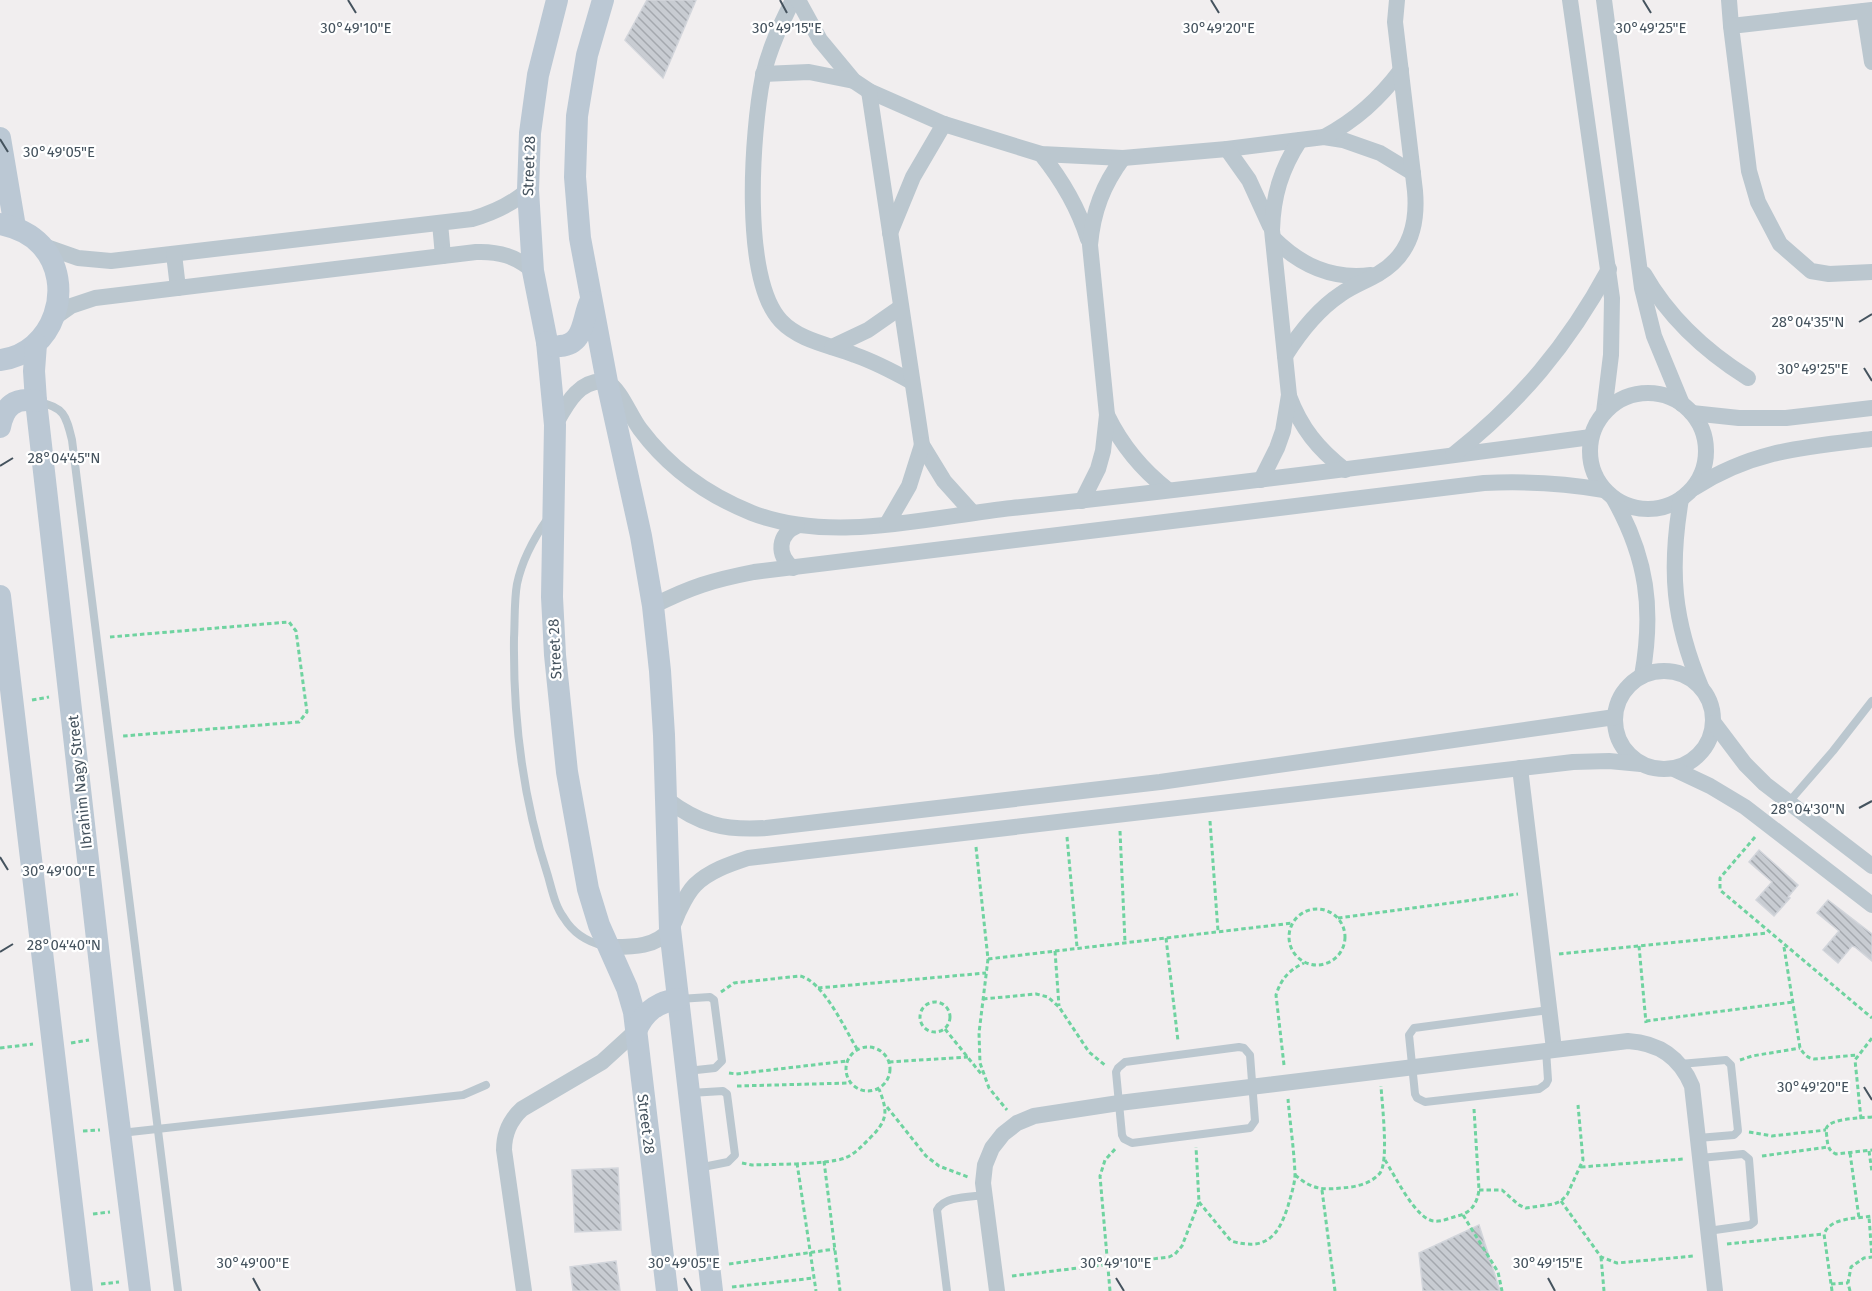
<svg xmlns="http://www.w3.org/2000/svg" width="1872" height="1291" font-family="'Fira Sans',sans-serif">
	<defs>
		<pattern id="building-back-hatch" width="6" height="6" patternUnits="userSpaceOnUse" patternTransform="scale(1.5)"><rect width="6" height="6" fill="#c8ccd2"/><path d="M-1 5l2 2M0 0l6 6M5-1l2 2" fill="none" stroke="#a4a8ae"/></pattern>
	</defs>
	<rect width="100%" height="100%" fill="#f1eeef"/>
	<!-- building -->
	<g fill="url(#building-back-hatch)" stroke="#d2d5db" stroke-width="1.5">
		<path d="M647,0H696L663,78L625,40Z"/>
		<path d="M1759,850L1798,885L1788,897L1790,898L1774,916L1756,900L1772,882L1749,862Z"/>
		<path d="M1828,900L1872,934V961L1855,947L1852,946L1838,963L1823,950L1839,931L1817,913Z"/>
		<path d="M618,1168L621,1230L575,1232L572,1170Z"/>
		<path d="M1479,1225L1500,1291H1423L1419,1253Z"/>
		<path d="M616,1261L620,1291H573L570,1267Z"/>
	</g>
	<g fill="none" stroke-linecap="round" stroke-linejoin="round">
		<!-- path -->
		<g stroke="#6fd3a0" stroke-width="3" stroke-dasharray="4.5 3" stroke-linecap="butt">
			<path d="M110,637L289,622L296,631L307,712L299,722L123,736"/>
			<path d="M32,700L49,697"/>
			<path d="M1210,821L1218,931"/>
			<path d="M1120,831L1125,942"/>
			<path d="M1067,837L1077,947"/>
			<path d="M1755,837L1720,878V890L1872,1018"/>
			<path d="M976,847L988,959L979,1033L980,1063L989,1088L1007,1110"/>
			<path d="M52,871L70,870"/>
			<circle cx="1317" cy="937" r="28"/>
			<path d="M1338,918L1518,894"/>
			<path d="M1166,938L1178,1041"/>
			<path d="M1639,946L1646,1023"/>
			<path d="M1784,947L1800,1048C1804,1054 1807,1058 1814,1059L1857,1055"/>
			<path d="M1055,951L1059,1006"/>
			<path d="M1559,954L1768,933"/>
			<path d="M988,959L1293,923"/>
			<path d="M818,988L986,973"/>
			<path d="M721,992L734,983L800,976C823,981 845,1029 857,1049"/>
			<path d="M983,999L1036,994L1048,997L1059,1007L1089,1052L1106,1066"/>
			<circle cx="935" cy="1017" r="15"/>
			<path d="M1646,1021L1793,1002"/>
			<path d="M945,1029L982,1075"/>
			<path d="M71,1043L89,1040"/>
			<circle cx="868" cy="1069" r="22"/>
			<path d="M0,1048L33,1044"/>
			<path d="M1740,1060L1752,1056L1800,1048"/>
			<path d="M889,1062L968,1057"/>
			<path d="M1284,1065L1276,995C1281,979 1289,970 1304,963"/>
			<path d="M729,1073L736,1074L847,1061"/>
			<path d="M737,1086L850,1083"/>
			<path d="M887,1107L926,1156L939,1166L968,1177"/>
			<path d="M1872,1117C1862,1118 1829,1118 1826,1129C1826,1130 1827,1138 1827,1139C1828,1147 1829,1151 1836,1154L1872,1150"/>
			<path d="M1861,1119L1855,1060L1872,1038"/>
			<path d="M83,1131L100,1130"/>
			<path d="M1749,1132L1772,1136L1826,1130"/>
			<path d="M1869,1151L1872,1172"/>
			<path d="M1850,1153L1859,1218"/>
			<path d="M1762,1156L1828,1147"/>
			<path d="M1385,1160C1394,1174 1416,1220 1434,1221C1441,1222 1450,1218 1457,1216C1471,1213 1477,1204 1479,1190L1474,1109"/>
			<path d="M824,1161L840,1291"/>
			<path d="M742,1163L752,1165C775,1164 826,1165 845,1158C855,1154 862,1146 870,1138C888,1120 888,1112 879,1089"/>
			<path d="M797,1163L816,1291"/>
			<path d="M1581,1167L1684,1159"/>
			<path d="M1295,1175C1312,1189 1320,1190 1342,1188C1355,1187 1371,1184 1380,1173C1389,1161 1382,1104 1381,1086"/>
			<path d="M1322,1190L1335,1291"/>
			<path d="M1479,1190H1502L1519,1205L1526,1208L1554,1204L1561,1201L1567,1195L1583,1160L1578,1105"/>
			<path d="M1561,1201L1601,1257L1617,1263L1694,1256"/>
			<path d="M1199,1202L1231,1241C1266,1251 1278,1237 1288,1206C1291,1195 1295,1184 1295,1174C1294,1149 1290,1123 1288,1099"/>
			<path d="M93,1214L110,1212"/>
			<path d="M1463,1215L1498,1272L1502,1291"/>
			<path d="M1727,1244L1824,1234"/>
			<path d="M1601,1257L1604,1291"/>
			<path d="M729,1264L835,1249"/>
			<path d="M1012,1276L1169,1257L1175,1254L1182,1246L1199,1202L1196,1147"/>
			<path d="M101,1284L119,1282"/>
			<path d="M1831,1284L1848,1283"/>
			<path d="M732,1287L814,1278"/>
			<path d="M1110,1291L1100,1176L1105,1160L1117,1147"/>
			<path d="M1832,1291L1824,1234C1831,1217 1855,1219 1872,1216"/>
			<path d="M1850,1291L1848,1283L1851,1267L1864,1258L1872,1257L1869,1217"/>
		</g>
		<!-- lane -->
		<g stroke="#bbc7cf" stroke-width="8">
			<path d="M38,402C64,407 66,415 72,440L178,1291"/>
			<path d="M548,518C534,538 522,560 517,584C514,601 515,621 514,638C513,719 523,800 548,876C552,890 555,906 564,918C573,933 588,942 604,946"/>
			<path d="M1788,803L1833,751L1872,701"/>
			<path d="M679,999L710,997L714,1000L722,1061L715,1068L687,1071"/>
			<path d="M1239,1047L1244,1048L1250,1055L1255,1121L1250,1128L1132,1143L1124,1139L1122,1135L1116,1072L1118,1068L1125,1062Z"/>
			<path d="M1546,1050L1548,1080L1546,1084L1539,1089L1425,1102L1417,1098L1415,1094L1409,1035L1414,1028L1549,1010"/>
			<path d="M1680,1064L1726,1060L1731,1065L1738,1131L1734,1135L1698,1138"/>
			<path d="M690,1093L723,1091L727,1094L735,1155L728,1162L698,1168"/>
			<path d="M121,1133L463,1095L486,1085"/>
			<path d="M1700,1158L1743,1154L1749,1159L1754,1222L1750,1225L1708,1231"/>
			<path d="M947,1291L937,1210C944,1196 970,1197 985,1195"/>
		</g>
		<!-- street -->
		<g stroke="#bbc7cf" stroke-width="16">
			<path d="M793,0C781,24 769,49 763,76C752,131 741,279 781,321C800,341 830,345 855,355C875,362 894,372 912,382"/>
			<path d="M798,0L820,40L854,81L869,91L944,124L1041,154L1123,158L1227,149L1324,137L1343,140L1380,153L1413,173"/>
			<path d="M1570,0L1612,298L1611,355L1604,412"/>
			<path d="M1604,0L1642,288L1654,336L1682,404"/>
			<path d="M1729,0L1731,26"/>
			<path d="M1872,10L1731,26L1749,171L1758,202L1780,244L1811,271L1829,274L1872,272"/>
			<path d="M1864,11L1872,62"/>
			<path d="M763,74L809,72L854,81"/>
			<path d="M869,91L922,445L944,481L972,512"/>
			<path d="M1324,137C1356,120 1379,99 1401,70"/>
			<path d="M1227,149L1249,180L1270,226"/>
			<path d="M1041,154C1062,180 1078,207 1088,239"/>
			<path d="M440,223L443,256"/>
			<path d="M890,233L913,177L944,124"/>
			<path d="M1273,238C1300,265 1331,280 1371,275"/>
			<path d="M41,245L78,258L111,261L472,219C493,213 511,205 528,190"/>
			<path d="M174,254L178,288"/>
			<path d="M1644,274C1669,318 1705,351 1748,378"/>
			<path d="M54,318L71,306L95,298L476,252C498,251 516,256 533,271"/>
			<path d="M832,347L868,330L901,307"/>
			<path d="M1285,356C1300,332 1317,310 1341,294C1352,286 1366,281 1378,274C1409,256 1418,225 1415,191L1395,22L1397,0"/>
			<circle cx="1648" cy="451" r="58"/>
			<path d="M1289,396C1301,428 1318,449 1345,470"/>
			<path d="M1692,413L1739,418H1786L1872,408"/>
			<path d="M1107,415C1122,446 1141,469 1168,490"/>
			<path d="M555,425C566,405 579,378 607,382C621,390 630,416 640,429C669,468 707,495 752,513C832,544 929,517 1012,508C1205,488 1398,463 1591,437"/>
			<path d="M1453,455C1520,402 1568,345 1609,269"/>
			<path d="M1261,480L1277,448L1283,431L1289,395L1272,230C1273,196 1281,169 1300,140"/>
			<path d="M1694,488C1753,450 1805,447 1872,439"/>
			<path d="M1614,499C1647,558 1654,609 1642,676"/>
			<path d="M1681,499C1669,570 1673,620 1701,687"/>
			<path d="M1082,501L1098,469L1103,451L1107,415L1090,245C1093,211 1103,185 1123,158"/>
			<path d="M887,524L909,486L922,445"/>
			<path d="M793,568C776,555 778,534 797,526"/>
			<path d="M653,606C690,587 713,580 754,572L1484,483C1525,481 1563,483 1604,490"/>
			<circle cx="1664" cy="720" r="49"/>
			<path d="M1714,723L1745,764L1765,784L1872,866"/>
			<path d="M1520,768L1554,1049"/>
			<path d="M1674,769L1710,786L1745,807L1872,905"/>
			<path d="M666,799C699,824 724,831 766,828L1160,782L1615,717"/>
			<path d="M610,947C630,947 656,948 670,929C674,925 676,918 678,913C683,903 687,893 695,885C709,871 730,864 748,858L1573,762L1609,761L1641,764"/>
			<path d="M524,1291L504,1150C504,1133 510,1120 522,1109L602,1062L636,1031"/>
			<path d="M997,1291L983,1183L985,1165L992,1148L1003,1134L1017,1123L1034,1116L1119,1103L1628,1041C1659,1043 1680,1057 1692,1086L1715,1291"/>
		</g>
		<!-- secondary -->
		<g stroke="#bbc8d4" stroke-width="22">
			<path d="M557,0L538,75L530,133L528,190L533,271L547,342L555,425L552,597L555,655L567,772L588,889L599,925L627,988L634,1012L667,1291"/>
			<path d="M603,0L587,55L577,116L575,177L580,238L607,382L641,536L653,606L660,671L664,735L670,929L712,1291"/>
			<path d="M0,138L15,227"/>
			<path d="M0,224C15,227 30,233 41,245C77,284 54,354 0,360"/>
			<path d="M547,342C551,346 554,347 560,346C585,344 582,319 590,302"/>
			<path d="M36,344L34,371L36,401L108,1036L140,1291"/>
			<path d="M0,427C4,406 15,397 36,401"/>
			<path d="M0,596L82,1291"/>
			<path d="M636,1031C644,1012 657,1002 678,999"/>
		</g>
	</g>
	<!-- ticks -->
	<path fill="none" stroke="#45535e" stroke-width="2" d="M348,0L356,13M780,0L787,13M1211,0L1219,13M1643,0L1651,13M0,139L8,152M1859,322L1872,314M1864,368L1872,381M0,466L13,458M1859,808L1872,801M0,857L8,870M0,952L13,944M1864,1087L1872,1100M253,1278L260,1291M684,1278L692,1291M1116,1278L1124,1291M1548,1278L1555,1291"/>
	<g text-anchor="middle" stroke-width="4.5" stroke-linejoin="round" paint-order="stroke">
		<!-- street labels -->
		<g font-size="15" fill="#45535e" stroke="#fff">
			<text transform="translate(529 166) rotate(-88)" y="5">Street 28</text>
			<text transform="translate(555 649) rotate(-93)" y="5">Street 28</text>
			<text transform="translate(80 782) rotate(-96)" y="5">Ibrahim Nagy Street</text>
			<text transform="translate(646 1124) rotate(83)" y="5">Street 28</text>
		</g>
	</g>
	<g font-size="15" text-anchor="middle" fill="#45535e" stroke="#fff" stroke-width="4.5" stroke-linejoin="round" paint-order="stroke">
		<text x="787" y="33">30°49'15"E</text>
		<text x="356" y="33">30°49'10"E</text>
		<text x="1219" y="33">30°49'20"E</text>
		<text x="1651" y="33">30°49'25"E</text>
		<text x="59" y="157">30°49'05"E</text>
		<text x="1808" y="327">28°04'35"N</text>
		<text x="1813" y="374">30°49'25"E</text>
		<text x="64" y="463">28°04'45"N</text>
		<text x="1808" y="814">28°04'30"N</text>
		<text x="59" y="876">30°49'00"E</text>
		<text x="64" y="950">28°04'40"N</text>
		<text x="1813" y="1092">30°49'20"E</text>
		<text x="253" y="1268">30°49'00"E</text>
		<text x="684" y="1268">30°49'05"E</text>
		<text x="1116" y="1268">30°49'10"E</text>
		<text x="1548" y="1268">30°49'15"E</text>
	</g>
</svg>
